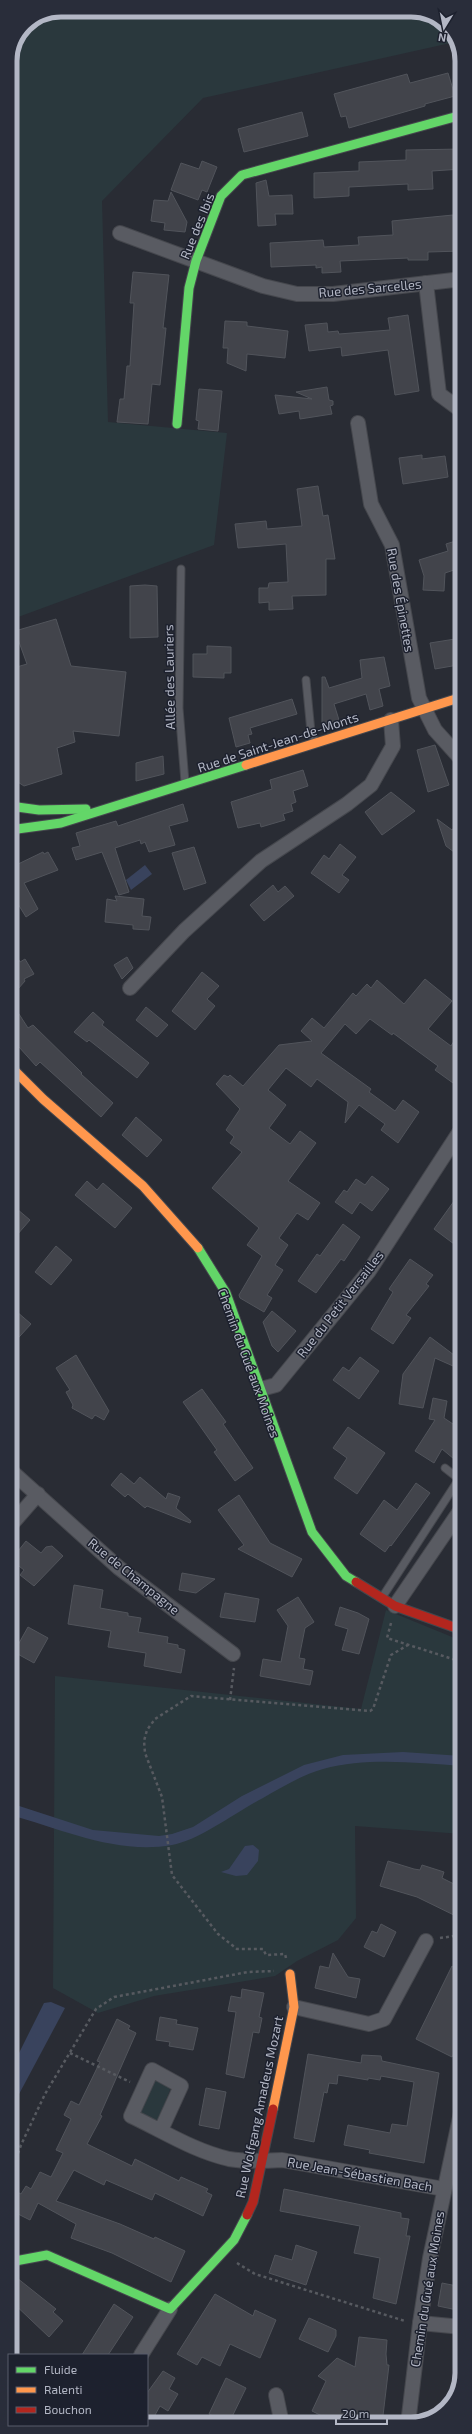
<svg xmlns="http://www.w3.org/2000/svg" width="472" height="2434" font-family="'Exo 2',sans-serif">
	<rect width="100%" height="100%" fill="#292c34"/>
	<!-- green -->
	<g fill="#2a383d">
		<path d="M61,10H418L447,25L455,42L203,98L102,201L108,422L227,433L214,545L10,620V61L25,25Z"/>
		<path d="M386,1610L462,1641V1834L355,1826L356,1918L338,1940L297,1961L275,1976L154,1996L98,2013L53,1988L55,1676L361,1709Z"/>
		<path d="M157,2079L169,2085L170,2090L158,2121H154L140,2114L139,2110L152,2082Z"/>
	</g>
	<!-- water -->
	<g fill="#39435d">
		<path d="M145,865L152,874L131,890L126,880Z"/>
		<path d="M403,1752L462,1756V1766C417,1763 368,1757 323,1769C302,1775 282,1787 263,1798C238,1811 198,1841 172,1845C117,1855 62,1829 10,1815V1803L93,1830L159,1836L172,1834L193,1827L242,1796L304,1765L343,1755Z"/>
		<path d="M253,1845L259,1850L258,1861L247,1875L236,1876L221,1872L229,1869L245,1846Z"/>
		<path d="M51,2002L65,2008L10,2111V2071L44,2003Z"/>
	</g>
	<!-- building -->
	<g fill="#42444b" stroke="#51545b">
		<path d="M448,73L455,96L425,104V106L349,128L346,116L341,117L334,94L407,74L410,83Z"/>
		<path d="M302,112L308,136L244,152L238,129Z"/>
		<path d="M462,149V169L432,171L433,189L408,190V184L349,187V196L314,198V173L359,171V162L406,160V150Z"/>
		<path d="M202,161L217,167L207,192L202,190L198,200L171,190L181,163L199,169Z"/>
		<path d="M266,180L269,196L292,195L293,214H275L276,225L258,226L256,183Z"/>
		<path d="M171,192L187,222L185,232L164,230L165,223L151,221L154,200L168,201Z"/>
		<path d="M453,215L454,232H462V251L428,252V260H408V258L340,261L341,272L322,273V267L316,268V265L271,267L270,243L323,240L324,247L359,245L358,237L393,235L392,221Z"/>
		<path d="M133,272L169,275L163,328H166L160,385L152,384L148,424L117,422L120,399H124L127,366H130L134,303H130Z"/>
		<path d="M408,315L419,391L395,395L388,350L342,356L341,347L309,351L305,325L327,323L328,332L338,331L339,334L390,330L388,318Z"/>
		<path d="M225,321L247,322V326L288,331L285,358L247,354L246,371L227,363L228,348H223Z"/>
		<path d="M327,387L329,400L333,401V405L330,406L332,414L300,419L299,411L279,414L275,395L312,399L296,392Z"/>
		<path d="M199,389L222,391L218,431L198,429L199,421L196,420Z"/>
		<path d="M422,455V459L445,456L448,477L403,484L399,458Z"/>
		<path d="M318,486L323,516L328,515L335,559H326V595L292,596L293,609L269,610V602L259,603V588H268L269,583L288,582L286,544L238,548L235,524L266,521L267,529L302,526L297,489Z"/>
		<path d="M462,539V583L459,584L454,568V570L445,573L444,591L423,590L424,576L419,560L448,551L446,544Z"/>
		<path d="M145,585L157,586L158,637L130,638V586Z"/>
		<path d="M56,619L71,666L126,672L119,736L73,731L75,742L57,748L62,774L24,786L10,777V669L27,664L15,631Z"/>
		<path d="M455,639L458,665L435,669L430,643Z"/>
		<path d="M207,646L231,647V673H224V678L193,677V654H207Z"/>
		<path d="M384,657L390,686L379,689L383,706L370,710L366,694L334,704L339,720L322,725V677H325L329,688L362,678L360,660Z"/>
		<path d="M292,699L297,714L250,728L252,734L248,735L250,743L236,747L229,718Z"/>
		<path d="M435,745L449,785L428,792L417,750Z"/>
		<path d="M163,756L164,774L136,781V763Z"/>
		<path d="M303,770L308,786L293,791L296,802L291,804L293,811L283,814L285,820L261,827L260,823L238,828L231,802L272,789L270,780Z"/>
		<path d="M391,792L415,811L382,835L365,812Z"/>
		<path d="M183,804L188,821L169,826L175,845L149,852L145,842L141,844L140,840L115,848L129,892L119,895L102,852L76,860L72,848L80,846L76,833L116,821L118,826Z"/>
		<path d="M462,817V858L446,846L437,819L452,830Z"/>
		<path d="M340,844L356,857L342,875L349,880L339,893L311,873L324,855L329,859Z"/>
		<path d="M194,847L206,883L184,890L172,853Z"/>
		<path d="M43,852L44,854L48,852L58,870L24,883L38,909L26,917L10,891V860L14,866Z"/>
		<path d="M273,885L278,892L285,886L294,896L264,921L250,905Z"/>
		<path d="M115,896L144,899L142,916L151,917L149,930L133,929V925L105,922L107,899L117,901Z"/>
		<path d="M10,944L20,962L25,959L34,974L24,979L25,981L10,998Z"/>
		<path d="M127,957L133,968L122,979L114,965Z"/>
		<path d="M202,972L219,986L207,999L215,1006L195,1030L172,1011Z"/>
		<path d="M425,979L452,1001L428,1029L451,1046L454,1041L462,1048V1072L453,1083L435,1070L438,1066L393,1033L392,1035L370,1019L356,1034L345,1024L321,1053L371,1089L369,1092L395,1111L403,1100L419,1112L398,1143L381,1130L385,1124L359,1105L345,1123L348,1102L317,1079L311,1087L286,1068L268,1090L286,1105L269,1128L290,1144L300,1131L316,1143L288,1181L320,1203L308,1220L297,1213L279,1238L288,1245L275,1265L283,1270L267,1295L272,1298L264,1312L240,1298L239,1295L262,1256L247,1245L259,1228L212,1188L242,1152L230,1143L234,1137L226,1130L240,1109L216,1084L224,1075L228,1077L230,1075L243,1086L279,1045L312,1041L301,1031L312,1018L324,1028L353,993L356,996L367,984L371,988L377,980L404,1004Z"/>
		<path d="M10,1000L28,1028L33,1025L82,1073L81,1074L113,1103L101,1117L40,1062L36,1066L10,1037Z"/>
		<path d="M146,1007L168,1025L157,1037L136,1020Z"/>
		<path d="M93,1012L104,1022L102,1025L149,1063L137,1078L89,1040L87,1042L74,1032Z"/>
		<path d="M136,1117L162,1140L147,1157L122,1135Z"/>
		<path d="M372,1176L389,1189L372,1211L360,1202L352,1214L335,1202L344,1190L347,1192L356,1179L365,1185Z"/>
		<path d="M87,1181L97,1190L103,1183L132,1208L115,1228L75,1195Z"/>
		<path d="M462,1190V1250L434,1229Z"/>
		<path d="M17,1209L30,1220L10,1243V1217Z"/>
		<path d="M343,1224L360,1237L344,1261L341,1259L316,1293L298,1281L317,1254L320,1256Z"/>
		<path d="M56,1246L72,1260L51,1285L35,1272Z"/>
		<path d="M410,1259L433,1275L426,1284L429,1286L406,1315L411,1318L393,1344L371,1329L393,1292L389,1289Z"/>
		<path d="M16,1311L31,1324L10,1347V1317Z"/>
		<path d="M272,1311L296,1331L278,1352L272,1346L263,1322Z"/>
		<path d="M430,1337L462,1361V1370L435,1358L423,1408L399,1404L403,1374Z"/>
		<path d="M76,1355L109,1411L104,1420L95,1415L92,1419L72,1408L73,1405L66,1392L70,1390L56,1368Z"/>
		<path d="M360,1357L379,1371L359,1399L333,1380L343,1367L349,1371Z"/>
		<path d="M202,1389L226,1422L223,1424L253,1468L235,1481L214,1452L217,1450L183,1402Z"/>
		<path d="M433,1398L447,1401L444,1418L462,1430V1460L456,1456L454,1459L442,1449L434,1463L415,1451L435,1420L429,1419Z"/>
		<path d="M348,1427L385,1453L357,1494L334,1478L347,1458L333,1448Z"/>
		<path d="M121,1473L134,1484L140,1477L166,1499L168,1493L180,1497L176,1508L191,1521L190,1523L147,1506L145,1508L128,1494L125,1497L111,1485Z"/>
		<path d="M416,1483L430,1493L391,1546L390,1545L385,1552L360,1534L384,1500L397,1510Z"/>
		<path d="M239,1495L270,1543L302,1559L292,1577L238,1549L244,1545L218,1510Z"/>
		<path d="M26,1541L41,1553L46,1547L52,1546L63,1556L34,1586L20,1575L24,1570L11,1560Z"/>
		<path d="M182,1573L215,1579L196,1593L179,1590Z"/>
		<path d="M74,1585L103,1590L100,1608L128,1613V1616L141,1618L138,1632L168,1637L167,1643L178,1645V1648L185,1650L181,1673L144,1666L146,1653L108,1647L111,1631L68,1624Z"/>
		<path d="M225,1593L259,1599L255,1622L220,1617Z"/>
		<path d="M298,1597L314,1622L305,1628L299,1658L305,1659L303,1669L313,1671L310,1685L260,1676L263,1659L281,1662L288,1626L277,1610Z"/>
		<path d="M340,1607L358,1613L369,1619L359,1654L342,1650L348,1629L335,1625Z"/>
		<path d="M28,1627L48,1638L34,1663L14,1652Z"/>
		<path d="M388,1861L414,1869L420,1870L422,1865L444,1872L442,1878L462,1888V1919L417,1897L380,1886Z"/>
		<path d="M381,1924L396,1932L384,1957L364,1947L372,1931L377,1933Z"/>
		<path d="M333,1953L348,1977L360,1979L356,1998L315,1988L320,1966L329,1968Z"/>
		<path d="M452,1966L462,1972V2038L452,2057L416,2039Z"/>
		<path d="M242,1989L264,1993L259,2017L262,2018L259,2033L253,2032L244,2078L226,2074L236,2012L228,2011L231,1996L241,1998Z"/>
		<path d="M160,2017L177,2020L176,2024L198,2028L193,2050L169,2046L170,2042L156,2040Z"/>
		<path d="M117,2019L130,2026L128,2029L136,2033L100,2115L102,2116L87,2144L132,2166L135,2159L179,2181L181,2177L208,2189L206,2192L212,2195L203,2216L155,2193L152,2200L106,2180L104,2185L74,2170L56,2201L120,2224L154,2239L155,2237L185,2251L171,2282L112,2253L71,2238L76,2224L38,2203L30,2220L10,2210V2188L21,2194L26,2186L31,2189L40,2172L51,2177L63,2153L56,2150L71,2119L64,2115L71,2101L79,2105L100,2062L97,2061Z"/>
		<path d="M308,2054L361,2063L362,2055L381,2056L382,2061L439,2073L424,2163L369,2153L370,2150L344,2145L348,2125L390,2133L392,2124L407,2126L414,2082L381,2076L380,2080L368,2078V2080L338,2075L337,2084L329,2083L327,2093L324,2092L314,2142L294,2138Z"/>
		<path d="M206,2088L226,2092L219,2129L199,2125Z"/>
		<path d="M284,2189L401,2213V2218L409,2219L406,2236H410L396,2304L373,2298L380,2258L354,2253L360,2226L280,2211Z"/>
		<path d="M296,2245L317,2252L306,2285L269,2273L275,2255L292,2260Z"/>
		<path d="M17,2278L56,2309L53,2312L63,2321L49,2337L10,2300V2286Z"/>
		<path d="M442,2283L462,2287V2311L438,2306Z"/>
		<path d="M215,2294L253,2316L255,2310L276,2320L260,2358L230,2344L220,2366L202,2357L197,2365L177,2354Z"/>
		<path d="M114,2304L133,2317L108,2355H82Z"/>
		<path d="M309,2318L336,2330V2336L328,2352L299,2339Z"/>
		<path d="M359,2337L387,2340L386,2354L387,2365H389L382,2424H338L312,2411L326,2381L318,2376L337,2358L355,2367Z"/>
		<path d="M163,2371L175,2378L169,2389L178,2394L168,2411L160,2406L150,2424H147V2393Z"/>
		<path d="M226,2378L246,2388L229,2423L209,2414Z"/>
	</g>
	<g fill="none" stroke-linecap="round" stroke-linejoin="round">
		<!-- lane casing -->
		<g stroke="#45474d" stroke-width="9">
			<g id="lane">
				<path d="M181,569L179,708L185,782"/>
				<path d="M306,680L311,732L315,741"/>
				<path d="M383,1596L459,1479L445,1468"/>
			</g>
		</g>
		<!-- street casing -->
		<g stroke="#45474d" stroke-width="16">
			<g id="street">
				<path d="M120,233L263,286L297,294H333L462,279"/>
				<path d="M426,283L439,394L458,408L462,409"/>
				<path d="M358,423L371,504L392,545L419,698L435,730L462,760"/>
				<path d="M130,988L184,931L261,861L347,804L371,785L393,746L391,720"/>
				<path d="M261,1389L276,1385L369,1271L462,1128"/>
				<path d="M10,1470L119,1568L233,1654"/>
				<path d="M10,1526L38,1494"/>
				<path d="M395,1606L462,1508"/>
				<path d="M294,2007L369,2024L384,2019L426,1941"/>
				<path d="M161,2130L181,2086L152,2070L131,2116C163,2131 194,2151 229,2159C246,2162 265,2161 282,2160L444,2189"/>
				<path d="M420,2323L462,2327"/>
				<path d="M141,2355L170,2309"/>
				<path d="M276,2395L282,2424"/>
				<path d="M408,2424L420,2323L430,2258L462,2108"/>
			</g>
		</g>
		<!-- fast casing -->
		<g stroke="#45474d" stroke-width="11">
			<g id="fast">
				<path d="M177,424L189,288L196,261L221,196L242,175L462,115"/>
				<path d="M10,806L39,810L86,809"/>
				<path d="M10,830L61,823L246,765"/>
				<path d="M198,1248L226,1293L312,1532L346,1576L356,1582"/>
				<path d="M10,2262L47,2255L170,2309L234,2240L247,2215"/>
			</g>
		</g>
		<!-- slow casing -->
		<g stroke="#45474d" stroke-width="11">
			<g id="slow">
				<path d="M246,765L462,697"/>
				<path d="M10,1066L43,1099L143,1186L198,1248"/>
				<path d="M273,2109L294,2007L290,1974"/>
			</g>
		</g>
		<!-- jam casing -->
		<g stroke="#45474d" stroke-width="11">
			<g id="jam">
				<path d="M356,1582L395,1606L462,1630"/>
				<path d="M247,2215L253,2202L273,2109"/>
			</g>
		</g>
		<!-- path -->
		<g stroke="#575a60" stroke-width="2.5" stroke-dasharray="3 3" stroke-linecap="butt">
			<path d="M391,1623L387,1638L462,1662"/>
			<path d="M230,1700L234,1668"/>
			<path d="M440,1938L454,1936L462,1920"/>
			<path d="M286,1958L285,1954L266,1955L263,1949H237L218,1934L172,1875L162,1797L145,1753L144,1741L147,1730L155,1719L191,1696L370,1711L373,1709L391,1655L408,1645"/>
			<path d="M70,2053L130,2082"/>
			<path d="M10,2176L21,2145L45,2094L96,2009L114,1997L248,1972L274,1971"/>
			<path d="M237,2263L255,2274L405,2321"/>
		</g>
		<!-- lane -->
		<use href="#lane" stroke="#595b62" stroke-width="7"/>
		<!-- street -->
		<use href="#street" stroke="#595b62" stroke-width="14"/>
		<!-- fast -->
		<use href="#fast" stroke="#63d668" stroke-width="9"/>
		<!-- slow -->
		<use href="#slow" stroke="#ff974d" stroke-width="9"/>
		<!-- jam -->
		<use href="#jam" stroke="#b3261e" stroke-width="9"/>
	</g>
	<g text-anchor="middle" stroke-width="3" stroke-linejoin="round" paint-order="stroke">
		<!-- street labels -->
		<g font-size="13" fill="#b3b7c5" stroke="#1d212e">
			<text transform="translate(197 226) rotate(-68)" y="5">Rue des Ibis</text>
			<text transform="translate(370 288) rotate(-5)" y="5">Rue des Sarcelles</text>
			<text transform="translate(401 600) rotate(80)" y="5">Rue des Épinettes</text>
			<text transform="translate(169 677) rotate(-91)" y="5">Allée des Lauriers</text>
			<text transform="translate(278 742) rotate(-18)" y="5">Rue de Saint-Jean-de-Monts</text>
			<text transform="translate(340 1304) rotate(-52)" y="5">Rue du Petit Versailles</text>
			<text transform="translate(249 1363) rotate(70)" y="5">Chemin du Gué aux Moines</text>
			<text transform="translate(134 1576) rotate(39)" y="5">Rue de Champagne</text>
			<text transform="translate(259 2107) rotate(-78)" y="5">Rue Wolfgang Amadeus Mozart</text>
			<text transform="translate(360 2174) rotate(10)" y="5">Rue Jean-Sébastien Bach</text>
			<text transform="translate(427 2289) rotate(-81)" y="5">Chemin du Gué aux Moines</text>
		</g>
	</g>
	<!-- crop -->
	<path d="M0 0H472V2434H0ZM61 17H411A44 44 0 0 1 455 61V2373A44 44 0 0 1 411 2417H61A44 44 0 0 1 17 2373V61A44 44 0 0 1 61 17Z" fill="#292d3a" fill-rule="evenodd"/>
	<path fill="none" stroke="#b3b7c5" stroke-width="5" d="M61 17H411A44 44 0 0 1 455 61V2373A44 44 0 0 1 411 2417H61A44 44 0 0 1 17 2373V61A44 44 0 0 1 61 17Z"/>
	<!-- legend -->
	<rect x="8" y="2354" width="140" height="72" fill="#1d212e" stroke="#595d6a"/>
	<rect x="16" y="2367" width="20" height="6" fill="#63d668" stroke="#595d6a"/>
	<text x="44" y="2374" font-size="12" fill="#b3b7c5">Fluide</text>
	<rect x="16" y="2387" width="20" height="6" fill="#ff974d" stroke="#595d6a"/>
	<text x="44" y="2394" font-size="12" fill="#b3b7c5">Ralenti</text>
	<rect x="16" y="2407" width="20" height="6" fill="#b3261e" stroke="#595d6a"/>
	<text x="44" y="2414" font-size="12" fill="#b3b7c5">Bouchon</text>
	<!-- north arrow -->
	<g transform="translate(444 28) rotate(190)" stroke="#1d212e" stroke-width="3" paint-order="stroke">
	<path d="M0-3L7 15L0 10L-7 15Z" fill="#b3b7c5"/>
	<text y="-6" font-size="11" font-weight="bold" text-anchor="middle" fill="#b3b7c5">N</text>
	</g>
	<!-- scale -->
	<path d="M336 2418v6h51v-6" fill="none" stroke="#b3b7c5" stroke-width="2"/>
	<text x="342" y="2418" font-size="12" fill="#b3b7c5" stroke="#1d212e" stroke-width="3" paint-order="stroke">20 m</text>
</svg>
